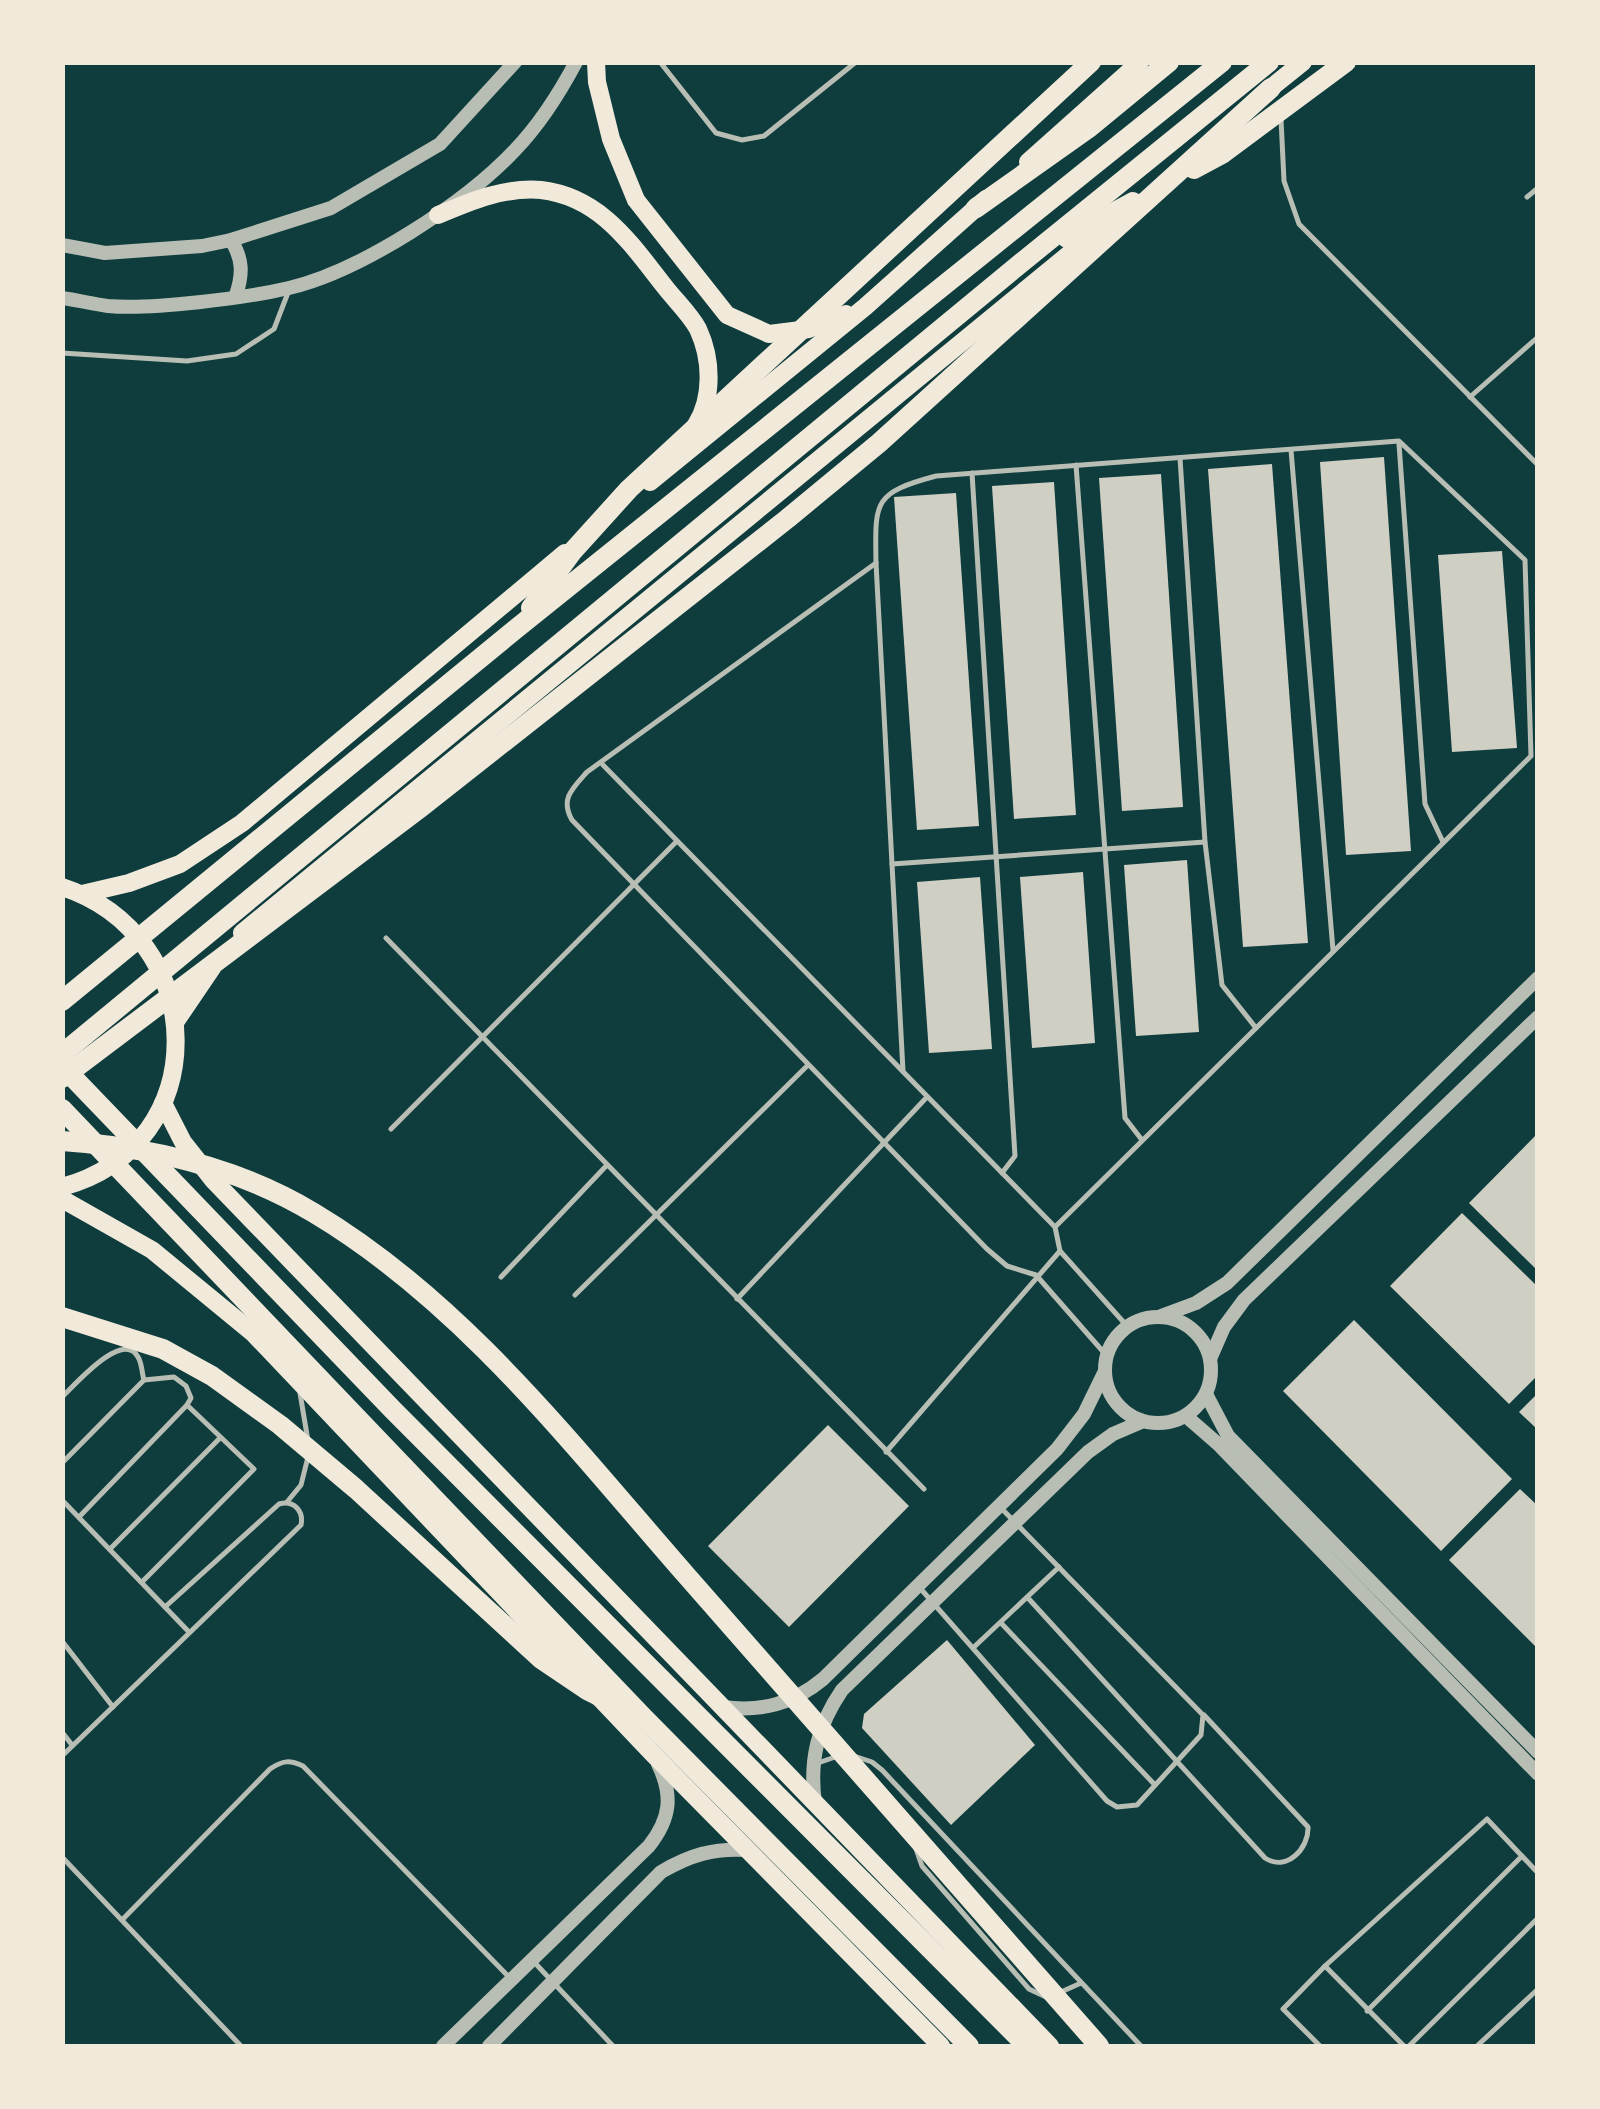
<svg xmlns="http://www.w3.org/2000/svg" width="1600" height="2109" font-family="Commissioner,sans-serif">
	<rect width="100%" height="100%" fill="#0f3d3e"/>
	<!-- building -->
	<g fill="#cfcfc3">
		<path d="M1384,457L1411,851L1346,855L1320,462Z"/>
		<path d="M1272,464L1308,943L1243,947L1208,469Z"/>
		<path d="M1161,474L1183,807L1122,811L1099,478Z"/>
		<path d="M1054,482L1076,815L1014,819L992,486Z"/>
		<path d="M956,493L979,826L917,830L894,497Z"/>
		<path d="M1502,551L1517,748L1452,752L1438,555Z"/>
		<path d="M1187,860L1199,1032L1136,1036L1124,865Z"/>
		<path d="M1083,872L1095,1043L1032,1048L1020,877Z"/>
		<path d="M980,877L992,1049L929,1053L917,882Z"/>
		<path d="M1538,1133V1271L1469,1203Z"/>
		<path d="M1462,1213L1538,1287V1375L1509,1404L1390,1286Z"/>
		<path d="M1354,1320L1512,1479L1441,1551L1283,1391Z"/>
		<path d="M1538,1393V1430L1519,1412Z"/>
		<path d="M828,1425L909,1506L789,1627L708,1546Z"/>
		<path d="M1520,1489L1538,1506V1649L1449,1560Z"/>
		<path d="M947,1640L1035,1745L951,1825L862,1728L864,1714Z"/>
	</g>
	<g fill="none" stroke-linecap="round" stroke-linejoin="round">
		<!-- service -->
		<g stroke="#b8beb3" stroke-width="5">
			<path d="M660,62L716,133L742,140L764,136L856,62"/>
			<path d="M1281,119L1284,181L1299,224L1538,465"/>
			<path d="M1527,197L1538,188"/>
			<path d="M62,353L187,361L236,354L274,329L289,290"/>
			<path d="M1470,397L1538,337"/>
			<path d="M1399,444L1425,804L1443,842"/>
			<path d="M1291,450L1333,950"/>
			<path d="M1180,458L1205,842L1222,985L1256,1028"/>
			<path d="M1076,465L1125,1118L1142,1140"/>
			<path d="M972,473L1015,1156L1002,1173"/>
			<path d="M876,563L587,772C572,789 560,799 572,820L987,1249L1007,1266L1036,1275L1106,1355"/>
			<path d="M603,765L1055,1227L1060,1251L1127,1326"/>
			<path d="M892,864L1205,842"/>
			<path d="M386,938L924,1489"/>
			<path d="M903,1071L876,563C875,501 873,493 936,476L1399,441L1525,560L1531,756L1055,1227"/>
			<path d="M391,1129L677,841"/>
			<path d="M501,1277L607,1165"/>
			<path d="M575,1295L808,1065"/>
			<path d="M737,1299L927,1097"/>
			<path d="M300,1393L308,1441"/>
			<path d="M62,1397C75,1385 123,1329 138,1357C142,1363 142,1374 144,1380"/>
			<path d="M886,1452L1060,1251"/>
			<path d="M62,1463L144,1380L174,1377L186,1386L191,1398L187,1405L79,1517"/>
			<path d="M62,1500L189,1632"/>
			<path d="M287,1502L301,1485L308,1457"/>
			<path d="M110,1549L220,1438"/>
			<path d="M142,1582L254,1469L187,1405"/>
			<path d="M920,1588L1107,1801L1117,1807L1137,1805L1201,1735L1203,1715L1002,1509"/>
			<path d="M1028,1598L1265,1858C1286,1872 1309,1849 1308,1827L1204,1715"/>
			<path d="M1001,1623L1155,1785"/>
			<path d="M62,1641L113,1707"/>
			<path d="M974,1647L1059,1567"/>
			<path d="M62,1732L72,1745"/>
			<path d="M62,1756L301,1525C304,1510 293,1500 279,1504L165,1607"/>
			<path d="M854,1756L872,1762L882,1770L1141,2046"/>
			<path d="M815,1764L838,1756"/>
			<path d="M915,1846L922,1866L1029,1989L1046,1997"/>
			<path d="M62,1857L241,2046"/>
			<path d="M122,1920L270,1769C283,1760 290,1760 303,1766L508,1976"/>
			<path d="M534,1962L613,2046"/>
			<path d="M1325,1966L1404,2046"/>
			<path d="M1061,1992L1081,1983"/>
			<path d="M1367,2011L1522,1856"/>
			<path d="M1320,2046L1283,2009L1325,1966L1487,1819L1538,1873"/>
			<path d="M1409,2046L1538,1918"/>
			<path d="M1477,2046L1538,1989"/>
		</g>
		<!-- tertiary -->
		<g stroke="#b8beb3" stroke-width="14">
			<path d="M231,240C243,259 243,274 236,295"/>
			<path d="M62,245L105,253L202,246L231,240L331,208L440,144L515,62"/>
			<path d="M62,298C77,300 93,304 108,306C151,310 246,298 289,288C361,271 465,203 515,150C540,124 559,94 576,62"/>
			<path d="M1161,1316L1196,1303L1227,1283L1538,978"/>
			<circle cx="1158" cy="1370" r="53"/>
			<path d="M1210,1359L1224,1327L1244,1300L1538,1017"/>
			<path d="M1206,1394L1228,1436L1538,1752"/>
			<path d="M1187,1417L1218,1444L1538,1774"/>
			<path d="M723,1707C761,1712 793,1704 823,1679L1057,1449L1084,1414L1104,1373"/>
			<path d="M815,1803C809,1760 818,1725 842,1690L1088,1452L1113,1434L1141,1422"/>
			<path d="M443,2046L649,1846C671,1818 673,1795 658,1764"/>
			<path d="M489,2046L661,1872C690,1855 713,1848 747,1850"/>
		</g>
		<!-- primary -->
		<g stroke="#f1e9da" stroke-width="18">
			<path d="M596,62L597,82L611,139L636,200L727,315L769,334L809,329L846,314"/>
			<path d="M1262,95L1303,62"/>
			<path d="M1028,162L1140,62"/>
			<path d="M438,215C471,201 504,187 541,190C601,197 631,244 665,287C675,300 690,314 698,329C712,359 713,398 696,425"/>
			<path d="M650,482L865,307L986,199"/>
			<path d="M62,887C210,935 217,1145 62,1187"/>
			<path d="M82,894L129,883L180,864L242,823L565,553"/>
			<path d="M242,933L1107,223"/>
			<path d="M176,1021L212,968"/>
			<path d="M163,1103L183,1142L213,1180L1050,2046"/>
			<path d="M62,1199L152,1250L253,1333L653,1754L941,2046"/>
		</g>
		<!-- motorway -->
		<g stroke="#f1e9da" stroke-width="20">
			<path d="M1194,169L1222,154L1346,62"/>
			<path d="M976,208L1090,127L1169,62"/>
			<path d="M1067,238L1133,202"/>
			<path d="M531,608L572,552L629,489L1091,62"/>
			<path d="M62,1001L517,628L1222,62"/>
			<path d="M62,1054L1021,263L1269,62"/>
			<path d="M62,1066L393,1410L1027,2046"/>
			<path d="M62,1078L420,808L787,519L879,443L1271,88"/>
			<path d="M62,1109L644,1718L969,2046"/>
			<path d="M62,1141C151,1147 238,1167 314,1213C463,1302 573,1446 686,1575C824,1732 961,1889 1099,2046"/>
			<path d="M62,1317L163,1349L212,1376L280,1425L356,1489L541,1659L587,1690L629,1711"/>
		</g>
	</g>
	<!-- border -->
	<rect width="1600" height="2109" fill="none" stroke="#f1e9da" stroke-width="130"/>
</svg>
